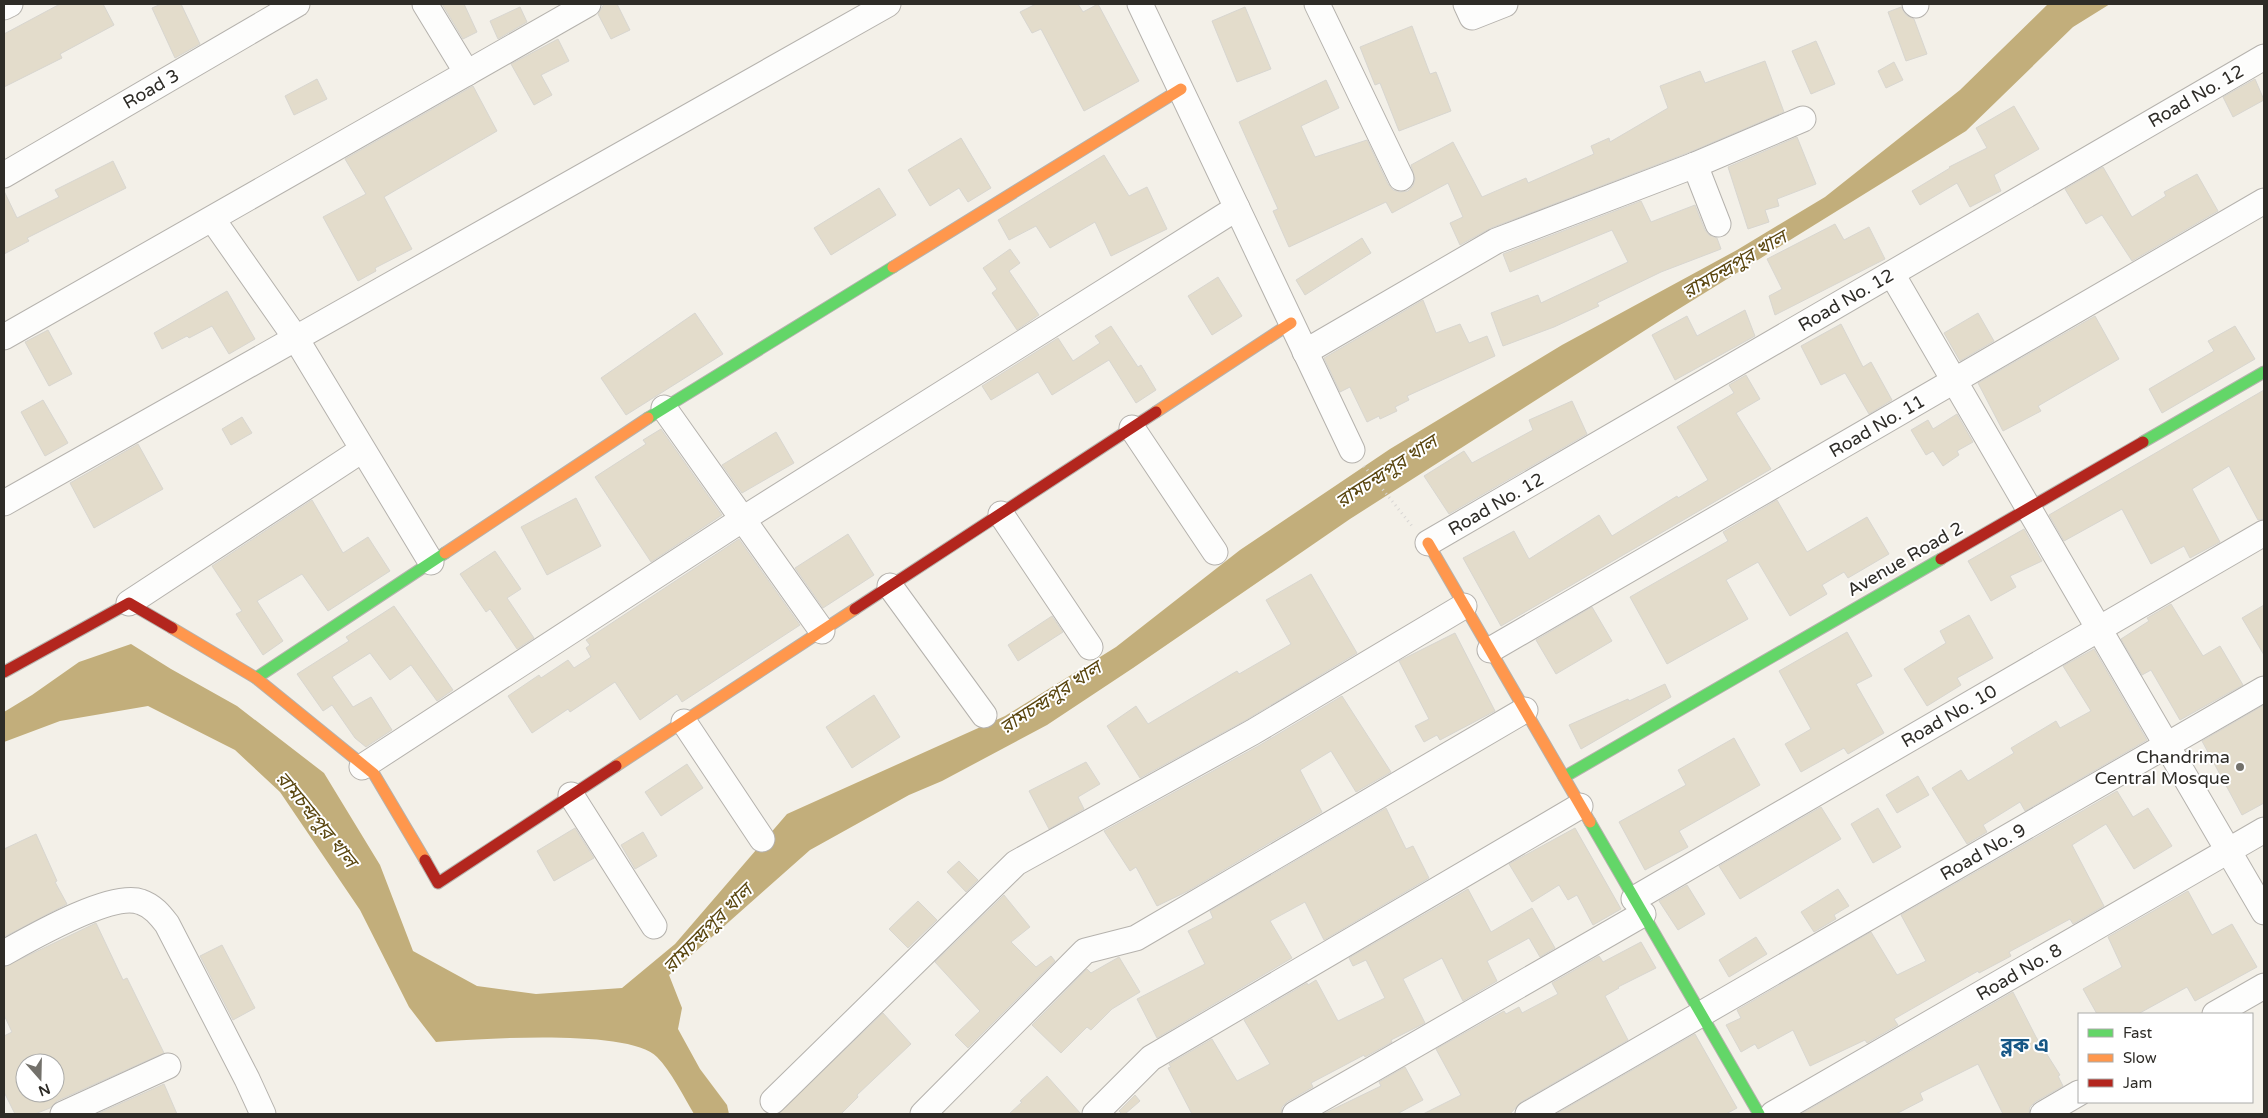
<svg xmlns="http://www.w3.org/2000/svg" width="2268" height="1118" font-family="'Varela Round','Noto Sans Bengali',sans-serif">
	<rect width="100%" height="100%" fill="#f3f0e8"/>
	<!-- water -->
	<path fill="#c2ae7b" d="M2048,4H2110L2073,27L1966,131L1669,315L1350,519L1133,668L1047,725L942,781L909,795L810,850L669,975L682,1008L678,1029L700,1069L727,1105L729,1114H694C684,1097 671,1071 657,1057C630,1028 477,1039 436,1042L409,1007L360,910L280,792L235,750L148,706L60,721L4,742V712L32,695L79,662L131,644L171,669L237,706L324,773L380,865L413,951L477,986L536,994L622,988L675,944L787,814L1005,716L1116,647L1240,550L1390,449L1562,345L1737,250L1825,197L1960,90Z"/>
	<!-- building -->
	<g fill="#e3dccb" stroke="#d8d6d0" fill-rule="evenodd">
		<path d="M60,4H103L114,25L60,54L62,58L4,87V34Z"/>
		<path d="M161,4H181L200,44L175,58L152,8Z"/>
		<path d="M442,4H464L477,32L463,39Z"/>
		<path d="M604,4H617L630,30L611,39L598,14Z"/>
		<path d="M1036,4H1078L1083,12L1098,4L1139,81L1084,111L1041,29L1032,33L1020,12Z"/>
		<path d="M520,7L527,22L498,39L490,21Z"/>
		<path d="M1245,7L1271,69L1237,82L1212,21Z"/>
		<path d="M1901,7L1906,15L1914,19L1927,54L1906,61L1888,12Z"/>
		<path d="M1412,26L1430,74L1436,72L1451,111L1399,131L1380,83L1375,85L1360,47Z"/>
		<path d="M558,39L569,61L541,75L552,95L534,105L511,64Z"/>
		<path d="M1816,41L1835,84L1811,94L1792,51Z"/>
		<path d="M1765,61L1784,112L1690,152L1491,228L1460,245L1450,223L1463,217L1448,183L1392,213L1386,202L1289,247L1273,211L1278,209L1239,122L1326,80L1339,108L1301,126L1315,157L1367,140L1388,184L1393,190L1400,192L1408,191L1413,186L1415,179L1411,165L1453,142L1482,197L1526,178L1528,183L1594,154L1591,146L1609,138L1610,142L1668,108L1660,86L1700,71L1705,83Z"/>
		<path d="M1894,62L1903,80L1886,88L1878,71Z"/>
		<path d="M317,79L327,99L294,115L285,96Z"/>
		<path d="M2255,79L2264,100L2233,117L2223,97Z"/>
		<path d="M473,86L497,131L384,197L412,249L375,268L376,271L358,281L323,217L366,194L345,159Z"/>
		<path d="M2014,106L2039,149L1994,175L2001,191L1970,207L1957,183L1920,205L1912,191L1950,168L1949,167L1987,148L1976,128Z"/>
		<path d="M1797,137L1816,184L1777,199L1779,206L1765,210L1769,222L1748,229L1728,167Z"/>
		<path d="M961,138L991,188L968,202L959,188L930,206L908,170Z"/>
		<path d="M1104,155L1129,196L1147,187L1167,229L1111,256L1095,222L1050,248L1036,226L1009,240L998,220Z"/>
		<path d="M113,161L126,188L27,238L29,241L4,254V191L17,218L59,197L55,190Z"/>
		<path d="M2103,167L2132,217L2166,196L2164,192L2197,174L2218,211L2132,261L2102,215L2086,224L2065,189Z"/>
		<path d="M879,188L896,215L831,255L814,228Z"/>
		<path d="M1641,201L1651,222L1695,205L1705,230L1709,235L1717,238L1721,249L1661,272L1597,303L1599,306L1554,327L1503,346L1491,313L1538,295L1541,303L1628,262L1612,230L1510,272L1503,254Z"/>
		<path d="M1835,224L1844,240L1869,227L1885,259L1775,315L1769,296L1782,289L1767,259Z"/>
		<path d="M1362,238L1371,253L1305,295L1296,280Z"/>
		<path d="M1010,249L1020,263L1009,271L1039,315L1017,330L992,293L997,289L983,268Z"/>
		<path d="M1218,277L1242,316L1212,335L1188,296Z"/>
		<path d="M227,291L255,339L229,354L212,326L189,338L187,336L162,349L154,333Z"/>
		<path d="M1423,300L1436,333L1460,324L1469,343L1487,336L1495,356L1407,396L1409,400L1395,407L1397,411L1380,419L1379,416L1367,422L1350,387L1340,392L1324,358Z"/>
		<path d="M1745,310L1755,336L1675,380L1652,335L1687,316L1697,336Z"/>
		<path d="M695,313L723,354L626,415L601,378Z"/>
		<path d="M1978,313L1994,341L1960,361L1944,333Z"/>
		<path d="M2095,316L2119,359L2038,406L2041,411L2003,431L1978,383Z"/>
		<path d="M1841,324L1863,367L1871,362L1892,400L1869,414L1845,373L1821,385L1801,346Z"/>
		<path d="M1111,326L1138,367L1141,365L1156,390L1136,403L1109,360L1052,395L1038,372L991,400L982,386L1058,338L1073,361L1100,343L1095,336Z"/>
		<path d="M2235,326L2255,359L2162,413L2149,389L2214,351L2208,341Z"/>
		<path d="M48,330L72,374L49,386L25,342Z"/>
		<path d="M1746,375L1760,399L1736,413L1771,469L1501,626L1463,558L1514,531L1529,559L1599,515L1612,536L1677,496L1678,498L1708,480L1677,427L1734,393L1729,385Z"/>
		<path d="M2264,390V519L2258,520L2229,466L2192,489L2220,542L2190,558L2184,546L2151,564L2122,509L2064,541L2049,515Z"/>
		<path d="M43,400L68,443L45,456L21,412Z"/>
		<path d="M1572,401L1587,434L1449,514L1424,476L1464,451L1472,463L1533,430L1529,420Z"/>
		<path d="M1957,414L1973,442L1957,451L1959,455L1943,466L1933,451L1926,455L1911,430L1928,420L1933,429Z"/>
		<path d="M242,417L252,433L231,445L222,429Z"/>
		<path d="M661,429L722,515L651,562L595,477L646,444L643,440Z"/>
		<path d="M776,432L794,463L742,493L722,465Z"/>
		<path d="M138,444L163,489L94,528L70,483Z"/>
		<path d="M576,498L601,546L547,575L521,527Z"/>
		<path d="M312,500L343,553L368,537L390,571L328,611L302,574L257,601L283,641L263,655L236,614L242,611L212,566Z"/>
		<path d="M1777,500L1807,552L1867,517L1889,554L1848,578L1844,572L1822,585L1827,594L1790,616L1758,562L1726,580L1748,619L1667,664L1630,597L1728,541L1723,532Z"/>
		<path d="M2024,529L2042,561L2010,576L2016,587L1991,601L1968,561Z"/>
		<path d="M848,534L874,575L823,608L795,568Z"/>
		<path d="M739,539L800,625L682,702L677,694L640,720L615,682L570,712L568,709L532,733L508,696L539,675L541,678L568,660L574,668L591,657L586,648L590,645L586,640Z"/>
		<path d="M495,551L521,589L507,598L534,638L517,649L490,609L486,612L460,574Z"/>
		<path d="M1311,574L1357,653L1246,720L1140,778L1107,726L1136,706L1148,724L1237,671L1239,674L1291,644L1266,600Z"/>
		<path d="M2171,604L2203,656L2220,646L2243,685L2180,720L2151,670L2142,675L2121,639L2149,621L2147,618Z"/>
		<path d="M2264,605V655L2242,618Z"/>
		<path d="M394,606L453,690L437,701L411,665L390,680L370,653L332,677L353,707L371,697L392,730L366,747L355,738L332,705L323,711L297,674L349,641L346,637Z"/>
		<path d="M1592,607L1612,641L1556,674L1536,640Z"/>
		<path d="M1969,615L1993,658L1957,678L1961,685L1927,706L1904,669L1946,643L1940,631Z"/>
		<path d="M1052,616L1063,632L1018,661L1008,645Z"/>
		<path d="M1847,632L1872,676L1856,684L1884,733L1848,754L1844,748L1801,772L1785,744L1811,729L1779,671Z"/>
		<path d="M1455,633L1495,711L1440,740L1437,735L1424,742L1415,726L1429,719L1399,661Z"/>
		<path d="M2094,649L2147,740L2025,811L2020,802L1983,825L1987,832L1967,844L1932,788L1961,770L1968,781L2014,753L2011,748L2056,721L2060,728L2091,711L2063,666Z"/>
		<path d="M1665,684L1671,697L1581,749L1569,725L1628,699L1629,701Z"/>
		<path d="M874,695L900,737L852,768L826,727Z"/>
		<path d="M1342,696L1391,772L1356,792L1331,751L1300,770L1322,812L1188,891L1157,906L1136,867L1130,871L1104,831L1260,745Z"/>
		<path d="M2264,705V803L2242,815L2202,741Z"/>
		<path d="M1734,738L1760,785L1679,831L1688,847L1645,870L1619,822L1686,785L1678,770Z"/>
		<path d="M1086,762L1100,784L1078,797L1084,809L1049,829L1029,791Z"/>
		<path d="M687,764L703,788L661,816L645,792Z"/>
		<path d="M1918,776L1929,795L1897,813L1886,795Z"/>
		<path d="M2117,791L2133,817L2148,808L2172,846L2134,869L2106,824L2072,845L2104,906L2073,924L2070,919L2009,952L2011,956L1979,973L1978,971L1894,1019L1898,1025L1867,1043L1865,1040L1810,1066L1793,1030L1758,1049L1755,1044L1741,1052L1726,1025L1741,1018L1737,1010L1871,932L1897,975L1926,961L1901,915Z"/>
		<path d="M1821,807L1841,839L1740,899L1719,866Z"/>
		<path d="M1386,808L1406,849L1413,846L1429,878L1324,940L1305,902L1270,921L1292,958L1157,1038L1137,999L1205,964L1188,931L1213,918L1210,911Z"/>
		<path d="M1878,808L1901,847L1873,863L1851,824Z"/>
		<path d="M575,828L594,858L554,881L537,851Z"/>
		<path d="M1575,828L1621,909L1593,925L1577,895L1568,900L1559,885L1532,902L1509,864Z"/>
		<path d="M643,832L657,856L635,869L621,845Z"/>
		<path d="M36,834L57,881L55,882L67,904L4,937V849Z"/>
		<path d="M959,861L978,880L966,892L947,872Z"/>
		<path d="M1687,885L1705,914L1678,930L1659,901Z"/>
		<path d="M1468,889L1491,932L1532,908L1555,948L1540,957L1529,938L1487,961L1497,981L1463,1001L1442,958L1403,979L1425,1023L1391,1040L1392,1042L1365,1057L1364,1055L1311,1083L1313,1087L1287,1102L1282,1107L1281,1114H1192L1168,1068L1171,1067L1169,1064L1212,1039L1237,1081L1270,1064L1244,1020L1307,983L1308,985L1316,980L1338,1021L1385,998L1366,960L1353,966L1349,958Z"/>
		<path d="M1838,889L1849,906L1834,915L1836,919L1814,932L1801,912Z"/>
		<path d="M2188,891L2212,935L2232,924L2257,967L2195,1001L2187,987L2138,1014H2097L2083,989L2122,967L2108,937Z"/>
		<path d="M1004,895L1030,927L1011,942L1036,967L1051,956L1055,961L968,1048L955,1035L980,1011L935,962Z"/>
		<path d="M918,901L937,920L908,948L889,929Z"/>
		<path d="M96,923L123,980L127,978L164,1053L57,1101L50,1108L35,1114H15L4,1092V1036L12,1032L4,1015V967ZM25,1063H55V1093H25Z"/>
		<path d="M1756,937L1767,954L1729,977L1719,960Z"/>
		<path d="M1641,942L1656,968L1618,987L1619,988L1605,996L1628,1040L1521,1102L1510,1114H1423L1461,1095L1436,1049L1504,1011L1506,1014L1519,1007L1522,1013L1558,994L1552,983L1599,956L1603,962Z"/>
		<path d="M222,945L255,1008L233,1020L200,956Z"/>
		<path d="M1119,957L1140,992L1112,1009L1091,1030L1087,1027L1061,1053L1032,1025L1087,969L1091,973Z"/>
		<path d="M2013,992L2036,1037L2060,1075L2058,1076L2063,1086L2035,1102L2030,1107L2029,1114H2003L1978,1064L1920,1093L1923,1100L1896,1114H1801Z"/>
		<path d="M883,1013L911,1044L857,1095L858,1097L841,1114H778Z"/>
		<path d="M1695,1034L1737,1108L1726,1114H1556Z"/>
		<path d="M1405,1067L1423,1100L1397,1114H1323L1381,1086L1379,1082Z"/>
		<path d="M1047,1076L1081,1114H1009L1022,1102L1020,1101Z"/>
		<path d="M164,1084L177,1114H97Z"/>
		<path d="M1135,1095L1140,1101L1125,1114H1122L1119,1111Z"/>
	</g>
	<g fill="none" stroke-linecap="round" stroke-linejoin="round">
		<!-- street casing -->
		<g stroke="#b5b2ad" stroke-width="27">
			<g id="street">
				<path d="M425,4L467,73"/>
				<path d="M1140,4L1352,450"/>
				<path d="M1317,4L1401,178"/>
				<path d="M1466,4L1472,17L1505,4"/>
				<path d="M1915,4L1916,5"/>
				<path d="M4,7L10,4"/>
				<path d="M1695,165L1718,224"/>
				<path d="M4,175L297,4"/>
				<path d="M213,220L295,337L431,562"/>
				<path d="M1892,274L2264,912"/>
				<path d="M4,337L588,4"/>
				<path d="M1305,352L1496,241L1695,165L1803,119"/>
				<path d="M664,408L822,631"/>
				<path d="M1132,428L1215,552"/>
				<path d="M4,503L888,4"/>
				<path d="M1001,514L1090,647"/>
				<path d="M1428,543L2264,57"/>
				<path d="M890,586L984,715"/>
				<path d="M129,603L362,450"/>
				<path d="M1490,650L2264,201"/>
				<path d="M684,722L762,839"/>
				<path d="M362,767L743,519L1237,208"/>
				<path d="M571,795L654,926"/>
				<path d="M1634,899L2264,533"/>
				<path d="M4,953C31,938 112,891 141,902C153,906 160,915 167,924L247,1079L263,1114"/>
				<path d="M2215,1014L2264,986"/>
				<path d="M773,1101L1016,863L1253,732L1464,606"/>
				<path d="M63,1114L168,1066"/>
				<path d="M923,1114L1085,951L1136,938L1525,710"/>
				<path d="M1095,1114L1151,1058L1580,806"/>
				<path d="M1295,1114L1643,914"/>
				<path d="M1528,1114L2264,689"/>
				<path d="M1773,1114L2264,830"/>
				<path d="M2043,1114L2079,1093"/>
			</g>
		</g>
		<!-- fast casing -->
		<g stroke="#b5b2ad" stroke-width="13">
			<g id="fast">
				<path d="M648,418L893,267"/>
				<path d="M2143,442L2264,372"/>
				<path d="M256,678L445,553"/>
				<path d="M1564,777L1941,559"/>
				<path d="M1590,822L1759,1114"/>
			</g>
		</g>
		<!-- slow casing -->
		<g stroke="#b5b2ad" stroke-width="13">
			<g id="slow">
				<path d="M893,267L1181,89"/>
				<path d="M1156,412L1291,323"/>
				<path d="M1428,543L1590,822"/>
				<path d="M445,553L648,418"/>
				<path d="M172,628L256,678L374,774L425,860"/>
				<path d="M616,766L855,609"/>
			</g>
		</g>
		<!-- jam casing -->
		<g stroke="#b5b2ad" stroke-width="13">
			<g id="jam">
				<path d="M1941,559L2143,442"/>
				<path d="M855,609L1156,412"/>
				<path d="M4,672L129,603L172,628"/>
				<path d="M425,860L438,883L616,766"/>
			</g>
		</g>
		<!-- path -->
		<path stroke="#d8d6d4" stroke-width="3" stroke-dasharray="1 4" stroke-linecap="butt" d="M1364,466L1412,526"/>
		<!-- street -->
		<use href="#street" stroke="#fdfdfc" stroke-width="25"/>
		<!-- fast -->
		<use href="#fast" stroke="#63d668" stroke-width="11"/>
		<!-- slow -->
		<use href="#slow" stroke="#ff974d" stroke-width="11"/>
		<!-- jam -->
		<use href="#jam" stroke="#b3261e" stroke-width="11"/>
	</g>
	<!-- markers -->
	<circle fill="#73716b" stroke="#fff" stroke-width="2" cx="2240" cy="767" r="5"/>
	<g text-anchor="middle" stroke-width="4" stroke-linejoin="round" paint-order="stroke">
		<!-- street labels -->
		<g font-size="18" fill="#2e2c27" stroke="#fff">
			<text transform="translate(151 89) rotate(-30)" y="6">Road 3</text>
			<text transform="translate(2196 96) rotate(-30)" y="6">Road No. 12</text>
			<text transform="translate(1846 300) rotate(-30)" y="6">Road No. 12</text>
			<text transform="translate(1877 426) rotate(-30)" y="6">Road No. 11</text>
			<text transform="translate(1496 504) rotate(-30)" y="6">Road No. 12</text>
			<text transform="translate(1905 559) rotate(-30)" y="6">Avenue Road 2</text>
			<text transform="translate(1949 716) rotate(-30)" y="6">Road No. 10</text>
			<text transform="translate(1983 852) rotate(-30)" y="6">Road No. 9</text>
			<text transform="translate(2019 972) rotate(-30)" y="6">Road No. 8</text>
		</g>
		<!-- poi labels -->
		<g font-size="18" fill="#2e2c27" stroke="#fff" text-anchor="end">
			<text x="2230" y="763">Chandrima<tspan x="2230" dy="21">Central Mosque</tspan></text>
		</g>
		<!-- water labels -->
		<g font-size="19" font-style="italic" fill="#5a460f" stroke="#fff">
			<text transform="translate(1734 264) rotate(-30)" y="7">রামচন্দ্রপুর খাল</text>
			<text transform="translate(1386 471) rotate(-33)" y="7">রামচন্দ্রপুর খাল</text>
			<text transform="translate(1050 697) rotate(-33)" y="7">রামচন্দ্রপুর খাল</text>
			<text transform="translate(317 819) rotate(51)" y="7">রামচন্দ্রপুর খাল</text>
			<text transform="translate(707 928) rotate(-45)" y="7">রামচন্দ্রপুর খাল</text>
		</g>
		<!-- quarter labels -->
		<g font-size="20" font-weight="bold" fill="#165685" stroke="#fff">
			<text x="2025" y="1052">ব্লক এ</text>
		</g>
	</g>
	<!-- border -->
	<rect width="2268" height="1118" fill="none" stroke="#2e2c27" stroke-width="10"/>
	<!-- legend -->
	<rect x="2078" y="1013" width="175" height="90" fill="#ffffff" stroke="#ababa9"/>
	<rect x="2088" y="1029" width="25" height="8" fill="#63d668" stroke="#ababa9"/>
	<text x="2123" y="1038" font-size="15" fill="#2e2c27">Fast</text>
	<rect x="2088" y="1054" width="25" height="8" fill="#ff974d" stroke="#ababa9"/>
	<text x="2123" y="1063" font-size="15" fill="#2e2c27">Slow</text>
	<rect x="2088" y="1079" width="25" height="8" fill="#b3261e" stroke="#ababa9"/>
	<text x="2123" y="1088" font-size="15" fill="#2e2c27">Jam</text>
	<!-- north arrow -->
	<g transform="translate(40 1078) rotate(160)"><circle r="24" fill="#ffffff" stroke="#ababa9"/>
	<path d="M0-4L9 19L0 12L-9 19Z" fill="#73716b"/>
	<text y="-8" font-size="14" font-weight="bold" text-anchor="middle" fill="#2e2c27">N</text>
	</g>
</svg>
